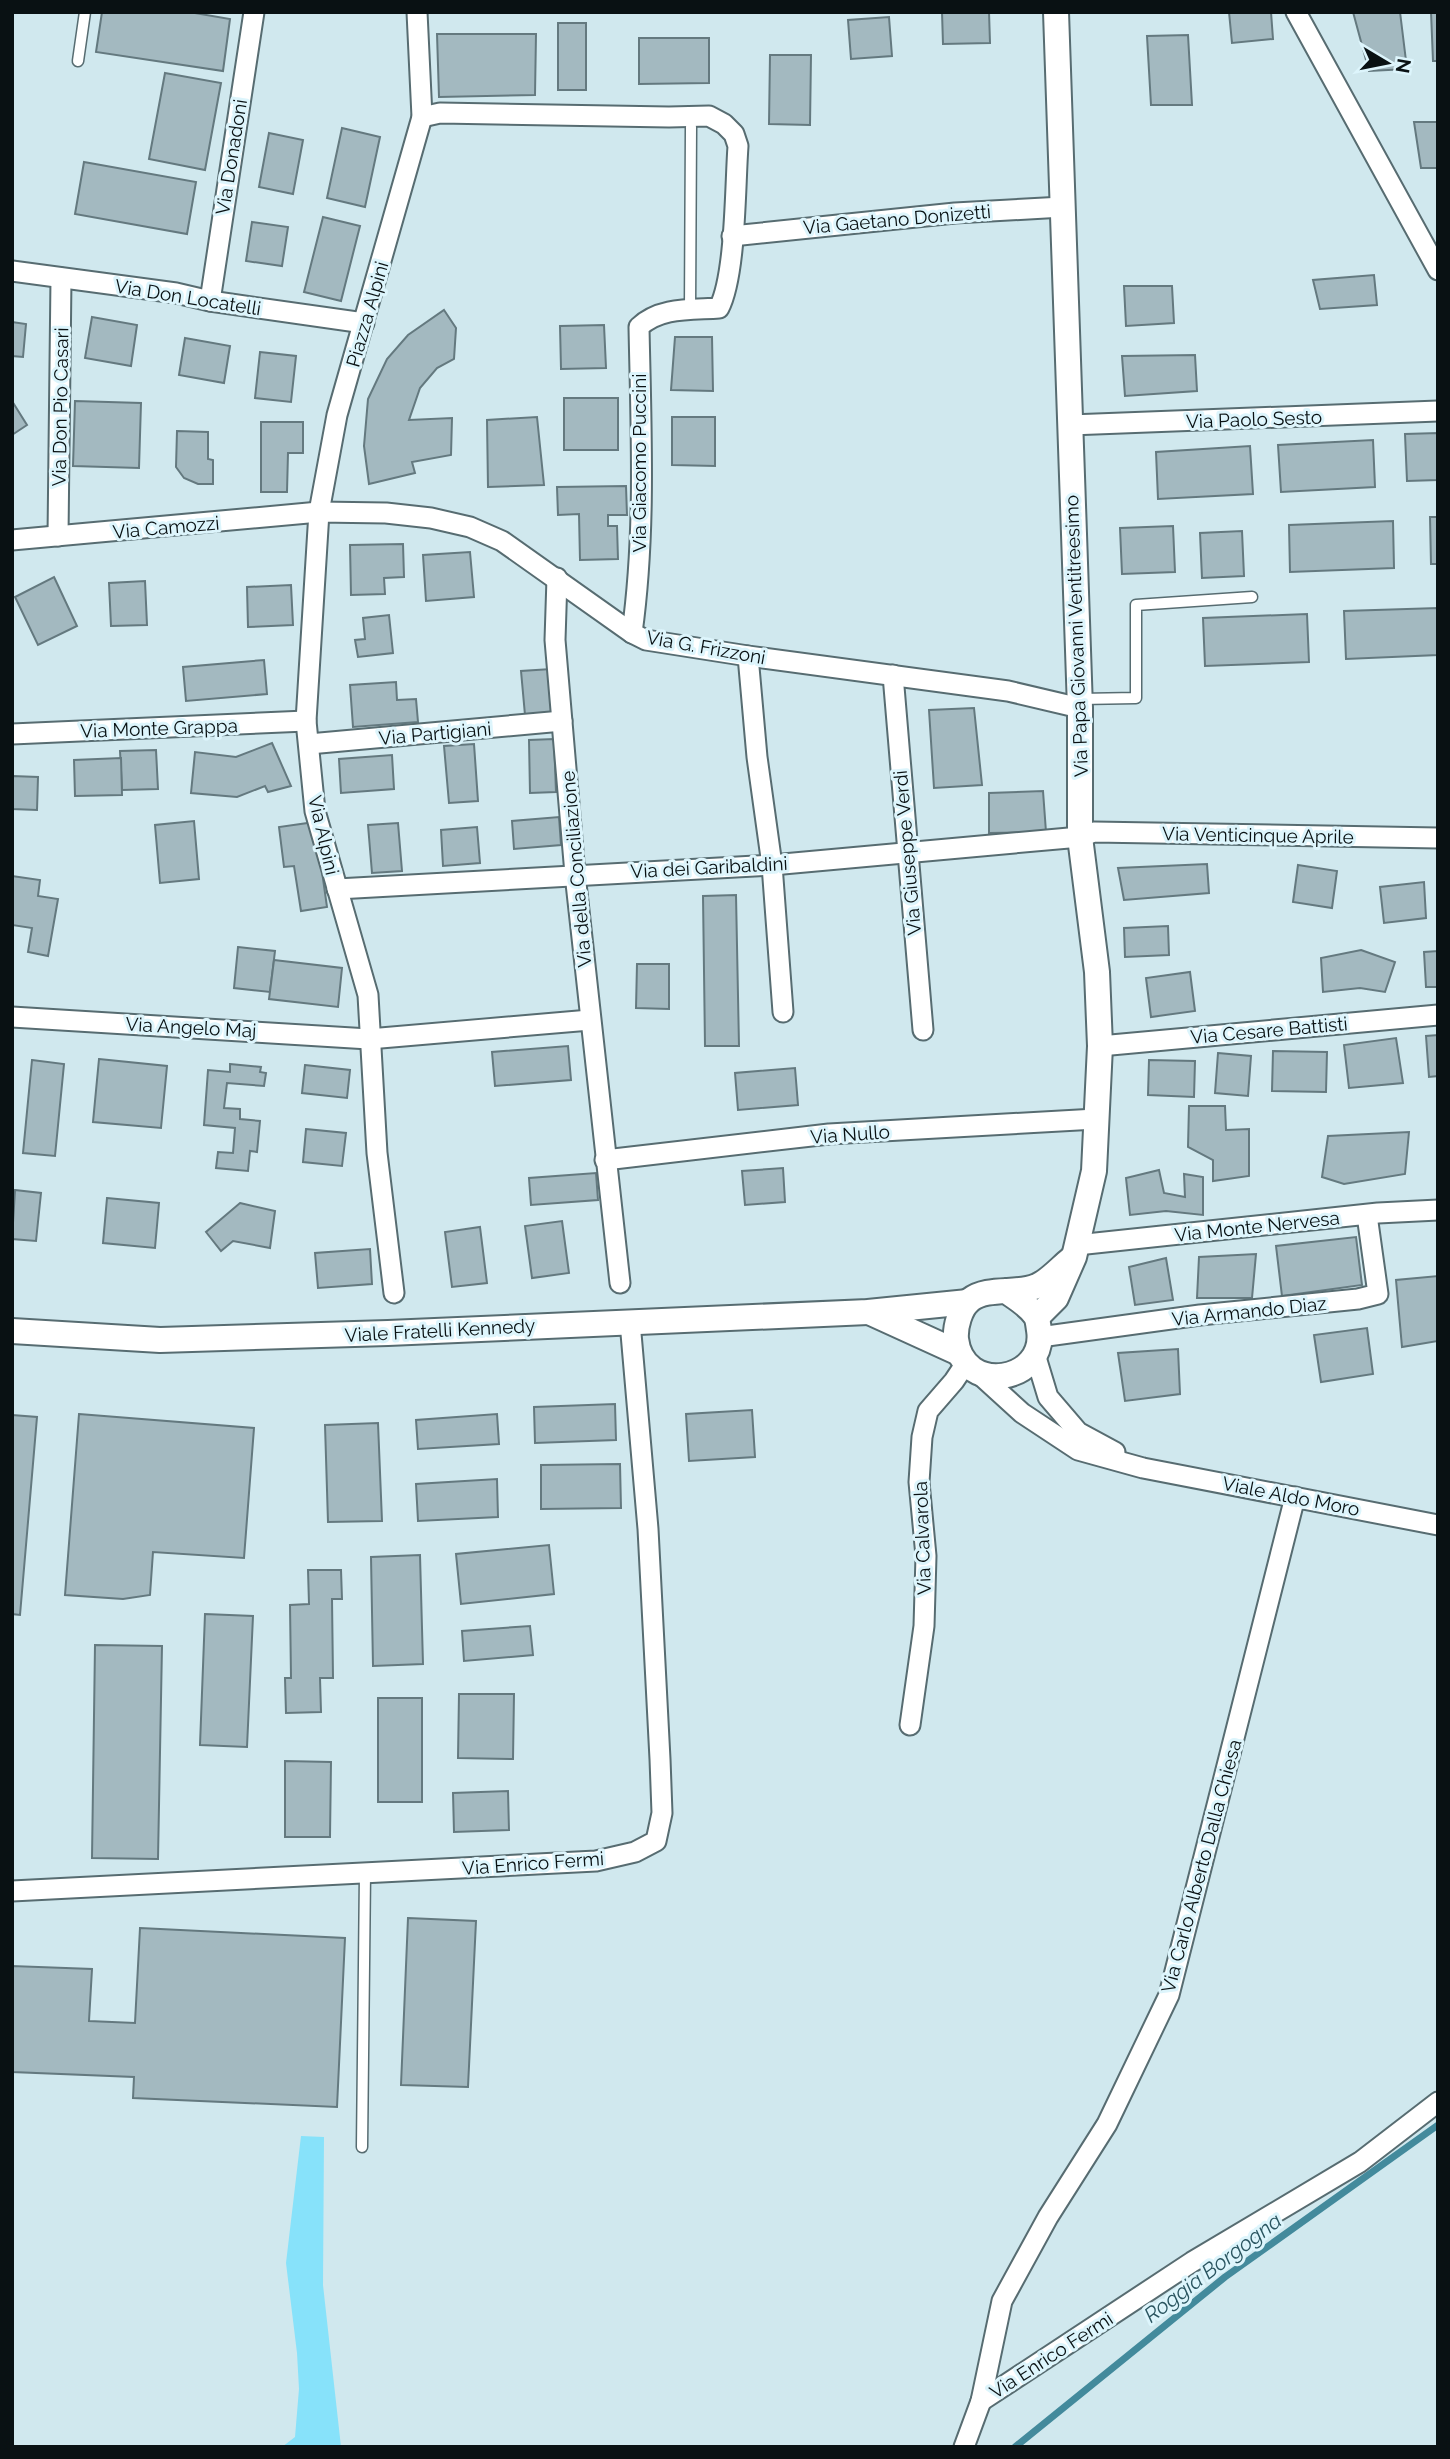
<svg xmlns="http://www.w3.org/2000/svg" width="1450" height="2459" font-family="Raleway,sans-serif">
	<rect width="100%" height="100%" fill="#d0e8ee"/>
	<!-- green -->
	<path fill="#87e2fa" d="M301,2136L324,2137L323,2285L341,2447H282L295,2437L299,2389L297,2353L286,2263Z"/>
	<g fill="none" stroke-linecap="round" stroke-linejoin="round">
		<!-- stream -->
		<path stroke="#438a9c" stroke-width="7" d="M1015,2447L1225,2277L1438,2125"/>
	</g>
	<!-- building -->
	<g fill="#a3b9c0" stroke="#64797f" stroke-width="2">
		<path d="M102,12H189L230,19L223,71L96,52Z"/>
		<path d="M942,12H989L990,43L943,44Z"/>
		<path d="M1229,12H1271L1273,39L1232,43Z"/>
		<path d="M1353,12H1400L1407,69L1369,71Z"/>
		<path d="M1431,12H1438V61H1433Z"/>
		<path d="M889,17L892,56L851,59L848,20Z"/>
		<rect x="558" y="23" width="28" height="67"/>
		<path d="M437,34H536L535,95L439,97Z"/>
		<path d="M1188,35L1192,105H1151L1147,36Z"/>
		<path d="M639,38H709V83L639,84Z"/>
		<path d="M770,55H811L810,125L769,124Z"/>
		<path d="M165,73L221,83L205,170L149,159Z"/>
		<path d="M1414,122H1438V168H1421Z"/>
		<path d="M342,128L380,137L365,207L327,198Z"/>
		<path d="M269,133L303,140L293,194L259,187Z"/>
		<path d="M84,162L196,182L187,234L75,214Z"/>
		<path d="M323,217L360,226L341,301L304,292Z"/>
		<path d="M252,222L288,227L282,266L246,261Z"/>
		<path d="M1374,275L1377,305L1320,309L1313,280Z"/>
		<path d="M1124,286H1172L1174,323L1126,326Z"/>
		<path d="M444,310L456,328L454,359L437,368L420,388L409,420L452,418L451,455L412,462L415,473L369,484L364,446L368,399L387,359L408,335Z"/>
		<path d="M92,317L137,325L131,366L85,358Z"/>
		<path d="M12,322L26,324L23,357L12,356Z"/>
		<path d="M604,325L606,368L561,369L560,326Z"/>
		<path d="M675,337H712L713,391L671,390Z"/>
		<path d="M185,338L230,346L224,383L179,375Z"/>
		<path d="M260,352L296,356L291,402L255,398Z"/>
		<path d="M1195,355L1197,391L1125,396L1122,356Z"/>
		<rect x="564" y="398" width="54" height="52"/>
		<path d="M12,401L27,425L12,435Z"/>
		<path d="M75,401L141,403L139,468L73,466Z"/>
		<path d="M537,417L544,485L488,487L487,420Z"/>
		<path d="M672,417H715V466L672,465Z"/>
		<path d="M261,422H303V453H288L287,492H261Z"/>
		<path d="M177,431L208,432V459L213,460V484H198L184,478L176,467Z"/>
		<path d="M1438,433V480L1407,481L1405,434Z"/>
		<path d="M1373,440L1375,487L1281,492L1278,445Z"/>
		<path d="M1250,446L1253,494L1158,499L1156,452Z"/>
		<path d="M626,486L627,515H608V526H617L618,559L580,560L579,514L558,515L557,487Z"/>
		<path d="M1430,517H1438V564H1431Z"/>
		<path d="M1393,521L1394,568L1290,572L1289,525Z"/>
		<path d="M1173,526L1175,572L1122,574L1120,528Z"/>
		<path d="M1242,531L1244,576L1202,578L1200,533Z"/>
		<path d="M403,544L404,577L384,578L385,594L351,595L350,545Z"/>
		<path d="M470,552L474,597L426,601L423,555Z"/>
		<path d="M54,577L77,626L38,645L15,597Z"/>
		<path d="M145,581L147,625L111,626L109,583Z"/>
		<path d="M291,585L293,625L248,627L247,587Z"/>
		<path d="M1438,608V655L1346,659L1344,611Z"/>
		<path d="M1307,614L1309,662L1205,666L1203,618Z"/>
		<path d="M389,615L393,653L358,657L355,640L365,639L363,618Z"/>
		<path d="M264,660L267,694L186,701L183,667Z"/>
		<path d="M551,669L554,713L525,715L521,671Z"/>
		<path d="M396,682L397,700L416,699L418,722L353,727L350,685Z"/>
		<path d="M974,708L982,785L934,788L929,710Z"/>
		<path d="M554,739L556,792L530,793L529,740Z"/>
		<path d="M272,743L291,786L268,792L265,786L237,797L191,793L195,752L236,757Z"/>
		<path d="M474,744L478,801L449,803L444,746Z"/>
		<path d="M156,750L158,789L122,790L120,751Z"/>
		<path d="M392,755L394,789L341,793L339,759Z"/>
		<path d="M121,758L122,795L75,796L74,760Z"/>
		<path d="M12,776L38,777L37,810L12,809Z"/>
		<path d="M1043,791L1046,832L989,833V793Z"/>
		<path d="M559,817L561,845L514,849L512,821Z"/>
		<path d="M194,821L199,879L160,883L155,825Z"/>
		<path d="M315,822L327,907L301,911L294,866L284,867L279,827Z"/>
		<path d="M398,823L402,871L372,873L368,825Z"/>
		<path d="M477,827L480,863L443,866L441,830Z"/>
		<path d="M1207,864L1209,893L1124,900L1118,868Z"/>
		<path d="M1298,865L1337,871L1332,908L1293,902Z"/>
		<path d="M12,876L40,880L38,896L58,899L48,956L28,952L32,928L12,925Z"/>
		<path d="M1424,882L1426,918L1384,923L1380,887Z"/>
		<path d="M736,895L739,1046H705L703,896Z"/>
		<path d="M1168,926L1169,955L1125,957L1124,928Z"/>
		<path d="M238,947L275,951L270,992L234,988Z"/>
		<path d="M1361,950L1395,962L1385,992L1360,988L1323,992L1321,958Z"/>
		<path d="M1438,951V987H1426L1424,952Z"/>
		<path d="M274,960L342,968L338,1007L269,999Z"/>
		<path d="M637,964H669V1009L636,1008Z"/>
		<path d="M1190,972L1195,1011L1151,1017L1146,978Z"/>
		<path d="M1438,1035V1076L1429,1077L1426,1036Z"/>
		<path d="M1396,1038L1403,1083L1349,1088L1344,1045Z"/>
		<path d="M568,1046L571,1080L495,1086L492,1052Z"/>
		<path d="M1273,1051L1327,1052L1326,1092L1272,1091Z"/>
		<path d="M1218,1053L1251,1056L1248,1096L1215,1093Z"/>
		<path d="M99,1059L167,1066L161,1128L93,1122Z"/>
		<path d="M32,1060L64,1064L55,1156L23,1153Z"/>
		<path d="M1149,1060L1195,1061L1194,1097L1148,1095Z"/>
		<path d="M230,1064L261,1067L260,1072L266,1073L264,1086L227,1083L224,1108L240,1109V1119L260,1121L257,1152L250,1151L248,1171L216,1168L218,1152L233,1153L235,1128L204,1125L208,1070L230,1072Z"/>
		<path d="M305,1065L350,1070L347,1098L302,1093Z"/>
		<path d="M795,1068L798,1105L738,1110L735,1073Z"/>
		<path d="M1189,1106H1225L1226,1130L1249,1129V1176L1213,1181V1160L1188,1147Z"/>
		<path d="M306,1129L346,1133L342,1166L303,1162Z"/>
		<path d="M1409,1132L1405,1174L1344,1184L1322,1177L1328,1136Z"/>
		<path d="M783,1168L785,1202L745,1205L742,1171Z"/>
		<path d="M1159,1170L1164,1193L1185,1197L1184,1174L1203,1177V1215L1166,1211L1130,1215L1126,1178Z"/>
		<path d="M596,1173L598,1200L531,1205L529,1178Z"/>
		<path d="M15,1190L41,1193L36,1241L12,1239Z"/>
		<path d="M107,1198L159,1203L155,1248L103,1243Z"/>
		<path d="M240,1203L275,1211L270,1248L233,1241L221,1251L206,1232Z"/>
		<path d="M562,1221L569,1273L532,1278L525,1226Z"/>
		<path d="M480,1227L487,1283L452,1287L445,1232Z"/>
		<path d="M1356,1237L1362,1285L1282,1296L1276,1246Z"/>
		<path d="M370,1249L372,1284L318,1288L315,1253Z"/>
		<path d="M1256,1254L1252,1298H1197L1199,1257Z"/>
		<path d="M1166,1258L1173,1300L1135,1305L1129,1267Z"/>
		<path d="M1438,1276V1341L1402,1347L1396,1280Z"/>
		<path d="M1367,1328L1373,1374L1321,1382L1314,1335Z"/>
		<path d="M1178,1349L1180,1394L1125,1401L1118,1353Z"/>
		<path d="M615,1404L616,1440L535,1443L534,1407Z"/>
		<path d="M752,1410L755,1457L689,1461L686,1414Z"/>
		<path d="M79,1414L254,1428L244,1558L153,1552L150,1595L123,1599L65,1595Z"/>
		<path d="M497,1414L499,1444L418,1449L416,1420Z"/>
		<path d="M12,1415L37,1417L20,1615L12,1614Z"/>
		<path d="M378,1423L382,1521L328,1522L325,1425Z"/>
		<path d="M620,1464L621,1508L541,1509V1465Z"/>
		<path d="M497,1479L498,1517L418,1521L416,1484Z"/>
		<path d="M549,1545L554,1594L461,1604L456,1554Z"/>
		<path d="M420,1555L423,1664L373,1666L371,1557Z"/>
		<path d="M308,1570H341L342,1599H332L333,1678H320L321,1712L286,1713L285,1678H291L290,1605L309,1604Z"/>
		<path d="M205,1614L253,1616L247,1747L200,1745Z"/>
		<path d="M530,1626L533,1655L464,1661L462,1631Z"/>
		<path d="M95,1645L162,1646L158,1859L92,1858Z"/>
		<path d="M459,1694H514L513,1759L458,1758Z"/>
		<rect x="378" y="1698" width="44" height="104"/>
		<path d="M285,1761L331,1762L330,1837H285Z"/>
		<path d="M508,1791L509,1830L454,1832L453,1793Z"/>
		<path d="M408,1918L476,1921L468,2087L401,2085Z"/>
		<path d="M140,1928L345,1938L337,2107L133,2098L134,2077L12,2072V1966L92,1969L89,2021L135,2023Z"/>
	</g>
	<g fill="none" stroke-linecap="round" stroke-linejoin="round">
		<!-- service casing -->
		<g stroke="#576c71" stroke-width="13">
			<g id="service">
				<path d="M78,61L85,12"/>
				<path d="M690,310L691,127"/>
				<path d="M1080,699L1136,698V605L1252,597"/>
				<path d="M362,2147L365,1873"/>
			</g>
		</g>
		<!-- minor casing -->
		<g stroke="#576c71" stroke-width="23">
			<g id="minor">
				<path d="M1296,12L1438,270"/>
				<path d="M422,117L440,113L669,117L709,116L724,124L734,134L738,146C735,186 736,275 719,308C691,310 660,307 639,327C641,429 646,532 632,633"/>
				<path d="M732,236L955,213L1063,207"/>
				<path d="M12,271L176,293L210,301L364,323"/>
				<path d="M210,301L254,12"/>
				<path d="M1070,425L1438,411"/>
				<path d="M58,536L61,278"/>
				<path d="M12,540L319,512L386,513L431,518L470,527L502,541L632,633L646,640L748,656L1008,691L1080,708"/>
				<path d="M557,578L555,640L575,874L620,1283"/>
				<path d="M748,656L757,757L772,865L783,1012"/>
				<path d="M893,675L923,1030"/>
				<path d="M12,734L306,721"/>
				<path d="M309,744L562,721"/>
				<path d="M337,889L772,865L1080,837L1094,832L1438,838"/>
				<path d="M12,1017L369,1039L590,1020"/>
				<path d="M1100,1046L1438,1015"/>
				<path d="M605,1160L829,1134L1096,1119"/>
				<path d="M1077,1245L1378,1213L1438,1210"/>
				<path d="M394,1293L377,1153L368,995L315,811L306,721L319,512L337,415L422,117L417,12"/>
				<path d="M1040,1337L1200,1315L1358,1299L1378,1294L1367,1215"/>
				<path d="M1035,1354L1048,1397L1078,1432L1115,1452"/>
				<path d="M977,1372L1022,1413L1078,1450L1143,1468L1438,1525"/>
				<path d="M910,1725L924,1626L926,1556L919,1482L922,1437L928,1411L954,1381L966,1363"/>
				<path d="M12,1891L596,1861L635,1852L656,1841L662,1813L660,1759L648,1529L630,1322"/>
				<path d="M981,2401L1192,2262L1360,2162L1438,2102"/>
				<path d="M964,2447L981,2401L1002,2301L1048,2217L1107,2124L1169,1995L1295,1497"/>
			</g>
		</g>
		<!-- tertiary casing -->
		<g stroke="#576c71" stroke-width="28">
			<g id="tertiary">
				<path d="M1006,1291C1016,1298 1027,1304 1035,1315C1038,1319 1038,1324 1039,1330C1047,1382 963,1397 956,1339C955,1327 960,1308 970,1300C988,1286 1017,1295 1037,1286C1049,1281 1061,1267 1071,1259"/>
				<path d="M869,1312L959,1353"/>
				<path d="M1037,1317L1056,1298L1074,1257L1094,1171L1100,1046L1097,972L1080,837V708L1056,12"/>
				<path d="M12,1331L160,1340L388,1333L868,1312L968,1302"/>
			</g>
		</g>
		<!-- service -->
		<use href="#service" stroke="#fff" stroke-width="10"/>
		<!-- minor -->
		<use href="#minor" stroke="#fff" stroke-width="19"/>
		<!-- tertiary -->
		<use href="#tertiary" stroke="#fff" stroke-width="24"/>
	</g>
	<g text-anchor="middle" stroke-width="6" stroke-linejoin="round" paint-order="stroke">
		<!-- street labels -->
		<g font-size="19" fill="#091113" stroke="#ddf5fc">
			<text transform="translate(231 157) rotate(-81)" y="7">Via Donadoni</text>
			<text transform="translate(897 219) rotate(-5)" y="7">Via Gaetano Donizetti</text>
			<text transform="translate(188 297) rotate(9)" y="7">Via Don Locatelli</text>
			<text transform="translate(367 314) rotate(-74)" y="7">Piazza Alpini</text>
			<text transform="translate(60 407) rotate(-89)" y="7">Via Don Pio Casari</text>
			<text transform="translate(1254 419) rotate(-2)" y="7">Via Paolo Sesto</text>
			<text transform="translate(639 463) rotate(-90)" y="7">Via Giacomo Puccini</text>
			<text transform="translate(166 527) rotate(-5)" y="7">Via Camozzi</text>
			<text transform="translate(1076 636) rotate(-92)" y="7">Via Papa Giovanni Ventitreesimo</text>
			<text transform="translate(706 647) rotate(10)" y="7">Via G. Frizzoni</text>
			<text transform="translate(159 728) rotate(-2)" y="7">Via Monte Grappa</text>
			<text transform="translate(435 733) rotate(-5)" y="7">Via Partigiani</text>
			<text transform="translate(324 835) rotate(77)" y="7">Via Alpini</text>
			<text transform="translate(1258 835) rotate(1)" y="7">Via Venticinque Aprile</text>
			<text transform="translate(907 853) rotate(-95)" y="7">Via Giuseppe Verdi</text>
			<text transform="translate(709 867) rotate(-3)" y="7">Via dei Garibaldini</text>
			<text transform="translate(576 869) rotate(-95)" y="7">Via della Conciliazione</text>
			<text transform="translate(191 1027) rotate(3)" y="7">Via Angelo Maj</text>
			<text transform="translate(1269 1030) rotate(-5)" y="7">Via Cesare Battisti</text>
			<text transform="translate(850 1134) rotate(-4)" y="7">Via Nullo</text>
			<text transform="translate(1257 1226) rotate(-6)" y="7">Via Monte Nervesa</text>
			<text transform="translate(1249 1311) rotate(-6)" y="7">Via Armando Diaz</text>
			<text transform="translate(440 1330) rotate(-3)" y="7">Viale Fratelli Kennedy</text>
			<text transform="translate(1291 1496) rotate(11)" y="7">Viale Aldo Moro</text>
			<text transform="translate(922 1538) rotate(-92)" y="7">Via Calvarola</text>
			<text transform="translate(533 1863) rotate(-4)" y="7">Via Enrico Fermi</text>
			<text transform="translate(1201 1866) rotate(-75)" y="7">Via Carlo Alberto Dalla Chiesa</text>
			<text transform="translate(1051 2355) rotate(-33)" y="7">Via Enrico Fermi</text>
		</g>
		<!-- water labels -->
		<g font-size="21" font-style="italic" fill="#2a5560" stroke="#ddf5fc">
			<text transform="translate(1213 2268) rotate(-37)" y="7">Roggia Borgogna</text>
		</g>
	</g>
	<!-- border -->
	<rect width="1450" height="2459" fill="none" stroke="#091113" stroke-width="28"/>
	<!-- north arrow -->
	<g transform="translate(1387 63) rotate(100)" stroke="#ddf5fc" stroke-width="5" paint-order="stroke">
	<path d="M0-5L12 26L0 18L-12 26Z" fill="#091113"/>
	<text y="-10" font-size="19" font-weight="bold" text-anchor="middle" fill="#091113">N</text>
	</g>
</svg>
